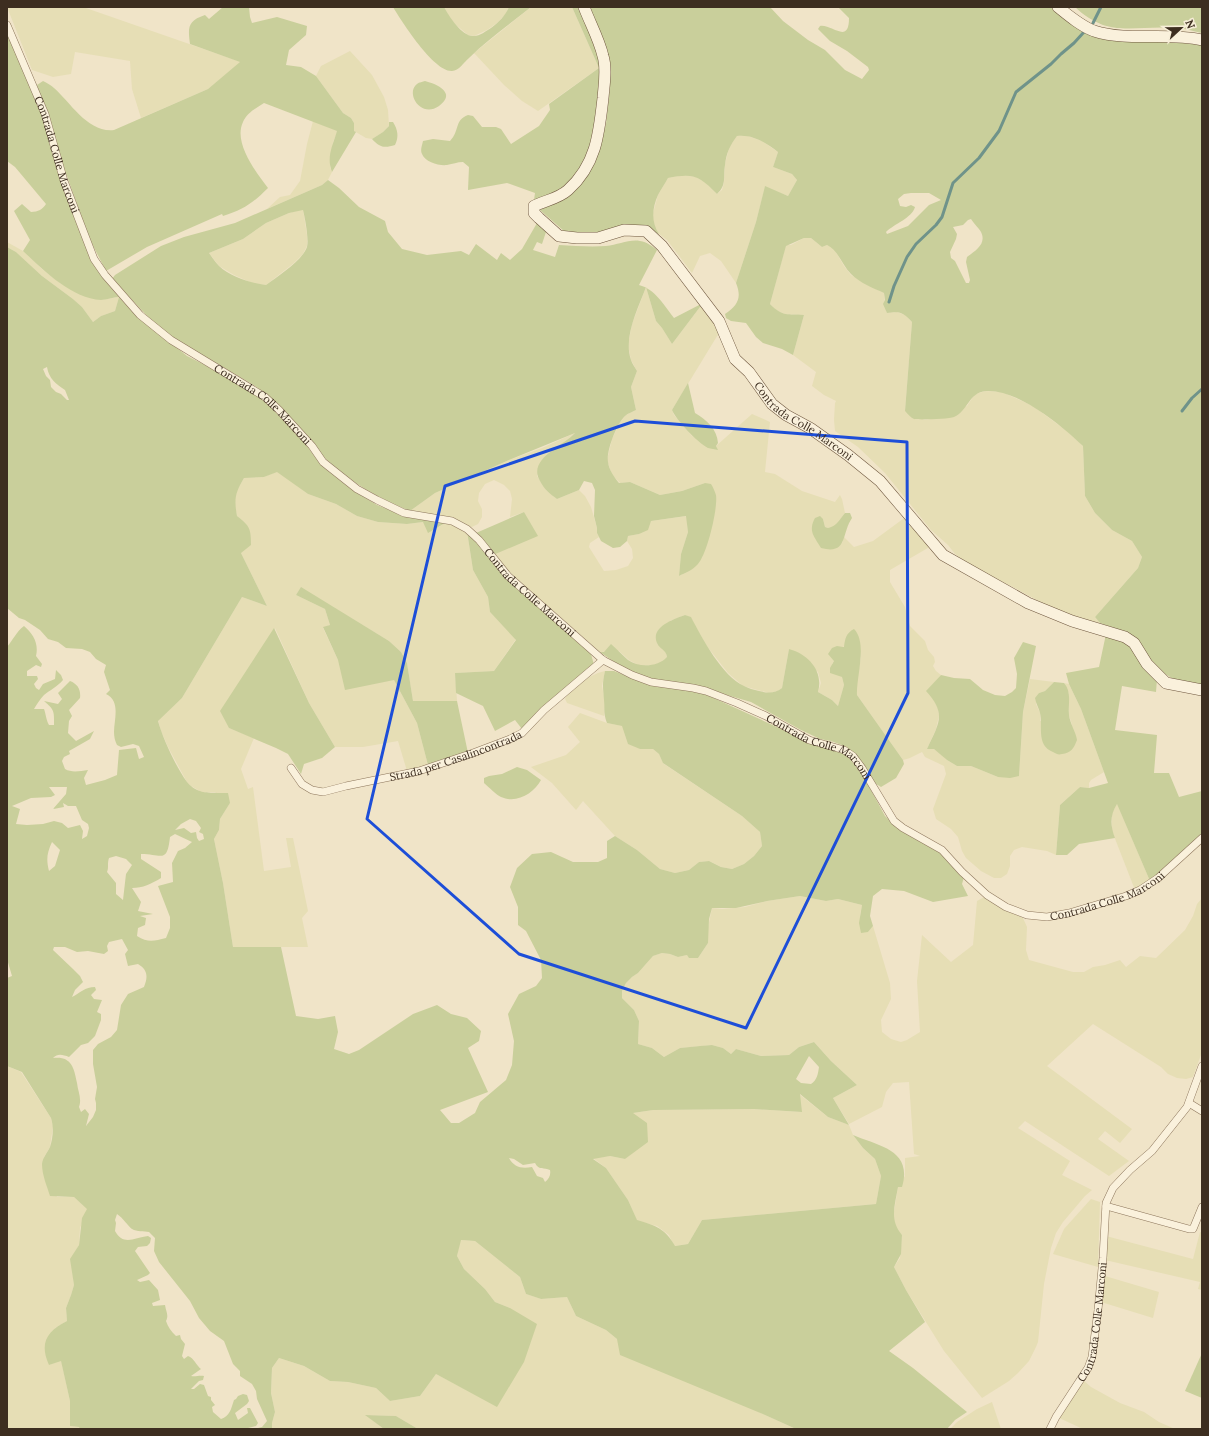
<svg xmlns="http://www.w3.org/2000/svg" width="1209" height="1436" font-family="Lora,serif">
	<rect width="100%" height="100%" fill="#f0e4c8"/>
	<!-- farmland -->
	<g fill="#e6deb5">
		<path d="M7,7H83L241,62L208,89L141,118L132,89L130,61L75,52L71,74L53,77L32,70Z"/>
		<path d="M444,7H509L505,15L497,23L487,30L474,36L468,35L455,24L449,17Z"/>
		<path d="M531,7H572L599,68L538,111L522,101L504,85L474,53Z"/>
		<path d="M350,51L372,75L384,97L388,110L389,126L383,132L372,139L366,138L354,131V123L351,118L343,113L316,76L321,66Z"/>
		<path d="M313,121L338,131L333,142L330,167L332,172L328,180L322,185L267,209L280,197L290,195L300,181L307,144Z"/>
		<path d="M745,135L762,141L778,152L773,167L792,174L797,180L788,196L765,187L756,222L736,283L721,261L710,253L700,256L692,273L667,240L659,234L654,227L653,222V213L658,195L668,178L683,175L696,177L706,183L717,194L722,190L724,183L725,164L728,152L731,144L737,136Z"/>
		<path d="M303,209L307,235V246L303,254L294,263L266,285L252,283L234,275L219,266L209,253L243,239L266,223L289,213Z"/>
		<path d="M804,238H811L822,247L827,245L833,247L844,266L851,275L866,284L884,293L885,306L887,313L897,312L905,315L912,322L905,411L924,420L937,418L967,406L975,394L986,391L1002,392L1033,406L1068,432L1083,446L1085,496L1095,513L1112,530L1132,541L1142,557L1138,568L1095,617L1100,623L1081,619L1044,604L1013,587L973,568L955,554L948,545L931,530L885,473L858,447L835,431L834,420L835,403L836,401L824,395L812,386L816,372L793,355L804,315L784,314L776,310L770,304L786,245H791Z"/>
		<path d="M7,242L23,251L42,269L60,283L76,292L102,300L119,297L115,311L101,316L93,322L82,307L73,299L42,276L16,252L7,247Z"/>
		<path d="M646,287L656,321L662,328L672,344L703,303L722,328L672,410L674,415L692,436L717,449L716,446L752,414L759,417L770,422L765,472L775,474L802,491L835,502L840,495L842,499L845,513L838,523L833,527L828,528L825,527L823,519L815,518L842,543L844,537L854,547L873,541L907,516L933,545L890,570V582L905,607L910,626L925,641L928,650L934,657L935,662L933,666L936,671L941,675L927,691L934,700L938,708L939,716L936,729L927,749H934L940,753L947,760L957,766H971L998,777L1019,776L1023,712L1030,679L1054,682L1045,691L1039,693L1036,704L1040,713V721L1072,725L1069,715V694L1064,683L1069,684L1081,709L1104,772L1091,780L1089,783V788L1080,787L1060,805L1056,855L1047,851L1022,847L1014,850L1010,856V866L1007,874L1001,878H994L981,871L966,858L962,851L958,837L951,829L936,819L933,809L946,774L944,766L925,757L922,752L910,758L903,760L857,695L856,684L861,658L859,640L843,647L832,664L837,674L842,677L844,685L838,706L832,700L818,692L821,683L818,672L789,649L782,688L778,691L769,693L743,686L728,673L706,645L691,618L685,615L670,621L657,644L666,652L667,658L662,662L654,665H638L629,660L619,651L600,652L514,576L493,555L524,512L510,517L512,499L510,491L504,485L494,480L485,484L479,493L478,501L482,509V517L478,524L472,527L410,511L435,493L509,460L542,448L577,432L546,456L537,476L547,491L557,499L579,490L585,496L591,507L597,528V533L599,537L590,543L589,547L604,571L616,570L628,566L633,558L632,549L627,541L628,536L639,534L651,521L687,516L688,532L681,554L679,576L689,571L713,521L716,495L705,483L682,491L660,495L630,482L620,483L612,475L607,460L612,439L620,422L626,415L636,410L631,387L637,371L631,360L628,345L632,324Z"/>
		<path d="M277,471L308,494L336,504L357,516L378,522L407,524L423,522L439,527L445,523L456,526L467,531L473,570L488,597L490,612L516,639L494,671L455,673L457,701H413L407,663L401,652L389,641L301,588L296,595L325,609L330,625L323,628L338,660L394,680L417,723L428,765L407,771L398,741L363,747H335L309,703L275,628L229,728L254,738L241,769L248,789L253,787L264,871L291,867L286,838H293L308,911L302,918L308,947H233L223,883L214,839L219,830L220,819L230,803L215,792H201L188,784L168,747L161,731L158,720L182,698L242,597L267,606L241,553L245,523L237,516L234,502L237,490L244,478L264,477Z"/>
		<path d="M605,671L602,686L605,702L604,716L567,703L565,699L568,693L587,678L598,673Z"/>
		<path d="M580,713L607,723L623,726L640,749H653L659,754L664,764L742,816L760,832L762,846L754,856L744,864L732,869L721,867L709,861L699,862L689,870L675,873L660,869L637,850L615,836L583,801L576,810L552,783L531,767L566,755L580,742L568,727Z"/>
		<path d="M1117,803L1150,881L1135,890L1112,831V813Z"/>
		<path d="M800,896L826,901L838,899L862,905L860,915L868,932L873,926L890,983L891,999L881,1020L882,1032L891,1039L901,1042L907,1040L920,1032L917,981L922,935L951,962L973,945L977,901L986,896L1023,918L1027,927L1026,950L1029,960L1073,972H1084L1093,967L1105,965L1120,960L1126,967L1140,956L1156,958L1185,930L1193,916L1197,904L1202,898V1052L1193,1077L1186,1079L1177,1078L1168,1074L1161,1067L1093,1024L1047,1066L1132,1129L1120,1143L1105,1131L1098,1139L1129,1161L1109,1176L1025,1121L1018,1128L1070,1161L1062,1175L1092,1190L1085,1196L1063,1222L1056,1233L1051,1248L1044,1284L1038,1342L1036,1347L1029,1361L1018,1373L1009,1381L982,1398L944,1351L906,1290L894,1267L900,1258L902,1235L896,1229L894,1222V1212L898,1187L905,1176V1158L920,1156L914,1154L909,1082L893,1083L886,1092L882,1107L849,1124L833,1098L857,1085L831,1061L814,1042L799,1047L789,1055L761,1056L736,1049L731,1054L723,1048L712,1045L680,1048L664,1057L652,1048L638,1044L639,1021L634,1010L622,998V991L626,983L632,977L638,973L653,956L662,953L670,954L678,957L687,955L698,958L708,943L707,932L712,908L722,909L745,907L767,901Z"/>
		<path d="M7,1066L21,1072L51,1118L53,1126L50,1147L44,1157L57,1197H74L88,1209L80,1228L79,1245L71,1259L74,1285L71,1295L66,1308L67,1321L55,1328L49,1365L61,1360L70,1401V1426L79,1427L80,1429H7Z"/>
		<path d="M799,1094L828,1117L849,1125L853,1135L863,1148L875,1159L881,1176L876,1204L702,1220L688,1244L674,1246L669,1235L657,1226L637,1221L628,1200L606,1168L593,1158L610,1156L625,1159L636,1150L633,1113L653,1110L754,1109L801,1112Z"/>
		<path d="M1091,1199L1100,1202L1098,1267L1053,1254L1064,1229Z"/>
		<path d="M1200,1232L1202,1233V1290L1198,1289L1200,1282L1105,1260L1106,1236L1193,1259Z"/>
		<path d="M460,1240L475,1241L520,1277L526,1294L541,1299L567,1297L576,1316L606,1330L617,1339L765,1415L796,1429H418L396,1416L366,1415L384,1429H272V1423L275,1412L271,1393L272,1368L279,1358L304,1366L330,1381L348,1382L376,1388L390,1401L420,1396L436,1374L497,1406L510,1308L495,1302L485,1289L464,1269L457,1256Z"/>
		<path d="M1105,1276L1159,1292L1153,1318L1101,1302Z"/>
		<path d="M1083,1380L1091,1387L1120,1403L1144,1412L1159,1422L1175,1429H1083L1057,1417Z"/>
		<path d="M992,1402L1001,1429H950L957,1422L977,1409Z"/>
	</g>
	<!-- green -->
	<g fill="#c9cf9b" fill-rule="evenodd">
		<path d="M223,7H249L250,17L252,23L277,17L307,26L306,35L289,50L286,65L301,67L316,76L343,113L351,118L354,123V131L356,132L332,172C326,157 333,145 337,131L264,103C256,108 247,113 243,122C233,143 256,172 268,188C253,203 243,210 223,216L222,214L147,247L106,271L89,238L41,103L37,85L43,81C47,83 51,85 54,88C71,103 88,133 114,130L208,89L240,62L190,44C188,28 187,21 205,15L209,19Z"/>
		<path d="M393,7H444C449,16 462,37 474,36C480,36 486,31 491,28C499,22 505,16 509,7H531C510,24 488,39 469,58C464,62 459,71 452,71C434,72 402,22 393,7Z"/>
		<path d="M572,7H582L601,58L599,107L587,164L564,189L547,199L534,200L535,193L507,183L468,190L469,167L463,162C457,162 453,164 447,165C439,166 425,162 422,154C420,150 422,146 423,141L433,139L450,141C460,131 454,120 468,115L473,116L482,127H496L501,129L511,144L539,126L550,110L549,104L599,68Z"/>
		<path d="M590,7H770L783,21L808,40L825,50L845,70L862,79L869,70L868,67L847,51L830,41L818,29L820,26C832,24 849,45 849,18L838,7H1051L1067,21L1162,41L1202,45V685L1175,680L1157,669L1123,631L1100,623L1095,617L1138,568L1142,557L1132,541L1112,530L1095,513L1085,496L1083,446C1061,425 1018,389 986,391C969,392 968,411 954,417C949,419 920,420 914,419C911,418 908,414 905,411L912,322C903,312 900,311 887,313L883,304L885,300L884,293C873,288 860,283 851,274C842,265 838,250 827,245L822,247L811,238H804L786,246L770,304C784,318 787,313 804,315L793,355L782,349L763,343L756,337L746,323L731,321L726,318L725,314C738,305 742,298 736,283L756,222L765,186L788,196L797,180L792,174L773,167L778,152C766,143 753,134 737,136C730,145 726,154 725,165C723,177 727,185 717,194C699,176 694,173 668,178C665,184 661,189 658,195C652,208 651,222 659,234L647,228L609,234L565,232L540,210L561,199L577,186L595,163L606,124L610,87L596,25ZM911,193H929L941,200L929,205L908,226L887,234L886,232C894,224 912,218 915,207L911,205L906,207L900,206L898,199L904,194ZM971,219C974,224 979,228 981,232C987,244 975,251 967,257L966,262L970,280L969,283H966L955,261L951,258L950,252L956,239L957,234L953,227L963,225L968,220Z"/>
		<path d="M1075,7H1202V33C1193,31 1184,28 1175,28C1133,25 1109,39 1075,7Z"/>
		<path d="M7,30L44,116L88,245L111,286L119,297L135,314L187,356L217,371L263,399L304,442L321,465L351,489L377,505L399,514L445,523L428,533L423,522L407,524L378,522L357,516L336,504L308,494L277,472L264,477L244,478C235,493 234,499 237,516C250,526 251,529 251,545L241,553L267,606L242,597L182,698L158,721C163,739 176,767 187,782C190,786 196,790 200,791C203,793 222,793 228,793L230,803L220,819L219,830L214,839L223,883L233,947H281L296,1016L318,1019L335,1016L338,1032L334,1049L349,1054L359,1050L413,1014L437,1005L451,1014L467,1018L481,1031L479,1041L468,1048L488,1092L440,1110L451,1123H459L475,1113L480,1102L506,1080L512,1065L514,1041L508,1014L519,994L536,986L542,978L541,960L526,931L518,925V907L510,887L517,868L532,854L551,852L573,862H598L607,858V841L615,836L637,850L660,869L675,873L689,870L699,862L709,861L721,867L732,869L744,864L754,856L762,846L760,832L742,816L663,763L659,754L653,749H640L628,744L622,726L607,723C603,712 605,710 604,700C603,687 602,684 605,671H614L652,686L693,690L707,695L790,733L841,751L849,758L864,777L885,816L900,830L943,854L964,877L962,884L968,896L933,902L904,891L882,889L873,896L870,916L873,926L868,932L861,933L859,923L862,905L838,899L826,901L800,896L767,901L736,908H712L709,919L708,943L698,958H689L687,955L678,957L670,954L662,953L653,956L638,973L632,977L626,983L622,991V998L634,1010L639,1021L638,1044L652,1048L664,1057L680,1048L700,1046L712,1045L723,1048L731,1054L736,1049L761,1056L789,1055L799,1047L814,1042L831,1061L857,1085L833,1098L849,1125L828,1117L800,1094L802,1112L754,1109L653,1110L633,1113L647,1123L648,1142L625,1159L610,1156L593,1159L606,1168L628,1200L637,1220C656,1226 665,1228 675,1246L688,1244L702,1220L876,1204L881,1176L875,1159L863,1148L853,1135C879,1146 913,1150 902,1187H898C895,1205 889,1220 902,1235L901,1254L894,1267L906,1290L925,1322L889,1351L913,1368L967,1412L955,1420L947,1429H796L765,1415L620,1355L617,1339L606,1330L576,1316L567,1297L541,1299L526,1294L520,1277L475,1241L461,1240L457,1256L464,1269L485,1289L495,1302L510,1308L537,1324L524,1362L497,1407L436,1374L420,1396L390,1401L376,1388L348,1382L330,1381L304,1366L279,1358L272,1368L271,1393L275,1412L272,1423V1429H254L262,1427L267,1421L257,1399L256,1391L252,1384L240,1376V1371L233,1364L224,1341L210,1331L199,1318L190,1301L159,1262L154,1251L155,1238L149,1232C144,1231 137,1232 132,1229C128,1226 123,1218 117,1214L115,1220L116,1223L115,1231C123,1246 134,1238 148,1236L151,1238L150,1243L147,1246L138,1247L135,1251L150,1273L148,1275L137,1280L140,1282L149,1280L158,1290L160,1300L152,1303L153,1306L165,1305C166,1312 169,1315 166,1321C168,1327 171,1331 176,1336L180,1335L181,1339L185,1344L182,1356L184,1359L188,1356C194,1358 196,1365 201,1369L191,1376C196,1377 199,1375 204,1376L203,1380L199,1381L191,1389H194L200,1384L204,1385L208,1396L211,1397V1400L215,1405L212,1407L213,1412L221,1419C230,1416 231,1409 234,1400L236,1399L238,1396L243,1394L247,1395L249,1401L247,1404L235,1413L238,1420L248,1413L247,1408H250L258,1423L256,1426L244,1429H80L79,1427L70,1426V1401L61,1361L49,1365C39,1343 47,1331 67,1321L66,1308L71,1295L74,1285L70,1259L79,1245L82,1218L87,1209L74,1197L50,1196C47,1186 42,1175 42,1164C43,1157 47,1153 50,1147C53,1138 54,1127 51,1118L22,1072L7,1066V978L12,976L7,959V741L8,733H7V647C13,640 16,632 24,626C33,634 39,643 36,656L42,664L41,667L36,665L27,671V676H37L38,679L34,684L36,688L39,690L43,684L55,679L56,670L61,675L63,680C57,687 50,690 44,695C40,699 37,704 34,709H44C46,714 46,720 49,725H54C54,712 55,710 44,701L58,704L62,699L58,693L70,681C78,684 81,690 80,698L69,710L72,716L69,721L68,733L76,741L94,731L90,739L69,751L70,754L64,757L62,761L65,769C72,773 80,771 88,770L84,778L86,785L105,780L117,775L119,750L136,748L139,759L144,757L139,746L133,744L121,747L117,745C115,741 114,737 114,732C114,720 121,701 106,694L110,690L104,672L106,665L96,659L90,652L82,649L66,648L58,642L48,639L40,630L25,620L19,618L7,608V247L16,252L42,276L73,299L82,307L93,322L101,316L115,311L119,297C113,297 107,300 101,300C71,298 43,270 23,251L30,240L14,211L22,204L31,212C38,212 43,209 46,204L15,167L7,161ZM47,367C49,379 56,384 65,390L69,400H67L61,394L56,392L51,387L50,380L46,376L43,369ZM49,787H67L66,794L53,809L64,807L63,803L68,806H76L82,820L88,824L89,828L87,836L82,839L83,831L80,825L68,828L62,823L54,821L43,824L27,825L16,824L20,809L12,806L31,798L51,797L55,795ZM190,819L196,821L201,828L199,832L203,834L204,839L199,841L197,838L196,832L191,833L184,828L175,830L181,824ZM175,834L192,842L185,848L178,851L172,863L173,882L158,886L170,917V928L166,938C154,941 148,943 137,936L138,928L145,925L146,918L140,916L153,914L138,911L141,902L132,888C143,888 151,884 161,878V872L141,859V854C162,854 167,864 170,837ZM52,842L60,850L55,866L49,871C46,859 47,853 52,842ZM116,856L126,859L132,865L126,874L123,900L116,894V883L107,872C109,867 107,864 109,858ZM122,939L128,950L125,954L128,966L138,964C148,970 148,977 144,987L128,994L121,1005L117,1030L111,1037L98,1044L93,1050V1064L97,1087L95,1099L96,1103V1110L93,1117L86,1126L89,1114L85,1109L81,1112L79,1107C82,1098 78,1092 77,1083C74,1067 71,1056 53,1058C58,1053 63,1055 69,1057L81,1045L88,1043L95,1036L101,1020V1014L97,1012L102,1000L94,999L91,995L96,990L95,987C85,987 80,993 72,997L75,990L83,982L80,976L73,969L53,950L54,947H65L77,952L88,951L104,954L108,951L107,946L109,942ZM809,1056L819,1067C818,1074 817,1080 811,1084L801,1083L796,1079ZM509,1158L514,1159L523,1165L535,1163C539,1171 544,1167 550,1170C551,1175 549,1179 545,1182L543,1178L537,1176L532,1167C521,1169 514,1167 509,1158Z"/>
		<path d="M425,81C437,84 457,93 439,106C421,119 405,93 417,84C419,82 423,82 425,81Z"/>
		<path d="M389,122H393C398,130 399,137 395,145C385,148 380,148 372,139L383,132L389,126Z"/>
		<path d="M328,180L339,188L359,207L385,221L388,232L402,249L427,255L461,251L469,255L476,244L497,260L501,253L510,260L522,249L537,223L547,229L542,244L537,242L533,250L555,257L559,245C575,246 591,247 606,246C618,245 629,239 640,241C647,242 652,246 657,250L639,285C655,289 664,305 674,318L703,303L672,344L662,328L656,321L646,287C638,309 623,337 631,360C632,364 635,367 637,371L631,387L636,410C633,412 628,413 625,416C617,423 606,451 608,462C609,470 614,477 619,483L630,482L660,495L682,491L705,483L711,484C713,487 715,492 716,495C718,509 707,554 698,564C693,570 685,573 679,576L681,554L688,532L686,516L651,521L648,530L639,534L628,536L627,541L620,547L613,548L601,541L597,533V528L594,516L595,490L592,483L584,481L579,490L557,499C550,494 544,489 540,481C527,459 563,446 575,433L509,460L435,493L410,511C379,499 352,483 327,460C301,435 282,404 252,384L173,338L154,323L112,279L115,275L161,246L184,237L235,223L322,185ZM303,210C305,218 309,239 307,247C302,261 278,276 266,285C250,283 231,277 219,266C215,262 212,257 209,253L243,239L266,223L289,213Z"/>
		<path d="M688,383L695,413C707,420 717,429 718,443L716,446L718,450C715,449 711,449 708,448C698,443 676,420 672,410Z"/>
		<path d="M524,512L538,536L493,555L476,533Z"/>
		<path d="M845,513H850L852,518C841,534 848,555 821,548C814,536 808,531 815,518L820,516L823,519L825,527L828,528C837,526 840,519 845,513Z"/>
		<path d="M467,531L591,654L594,665L522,729L515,720L495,731L483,706L456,693L455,673L494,671L516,640L490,612L488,597L473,570Z"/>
		<path d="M301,587L389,641L401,652L407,663L413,701H457L468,753L428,765L417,723L394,680L345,690L338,660L323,627L330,625L325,609L296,595Z"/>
		<path d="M685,615L691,617C702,638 722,676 744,686C748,688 754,690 759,691C768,693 774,694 782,688L789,649C808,654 824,671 818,692L832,700L838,706L844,685L842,677L830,673V668L834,661L828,654L832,648L837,646L843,647H844C845,639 846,633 854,629C868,643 856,677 857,695L903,760L904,764L896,778L881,787L873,782L847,747L831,741L820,739L801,730L751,702L706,689L644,678L617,664L600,652H604L611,644C617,649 622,655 628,660C639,668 658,667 667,657C666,649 659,649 657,643C650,627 674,619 685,615Z"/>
		<path d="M274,628L309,703L335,747L322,758L304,764L301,774L288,754L276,748L229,728L220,711Z"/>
		<path d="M1106,634L1132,646L1157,679L1156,692L1122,686L1115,730L1157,735L1154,773H1169L1179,797L1202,791V837L1150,881L1117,804C1110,815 1110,825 1115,838L1079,844L1067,855H1056L1060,805L1080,787L1089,788L1108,783L1081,709L1069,684L1066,673L1099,667Z"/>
		<path d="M1023,642L1036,646L1023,712L1019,776L1010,778L998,777L971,766H957L947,760L934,749H927C939,723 947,714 926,691L941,675L954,678L970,679L983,690L995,695L1005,696L1012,692L1016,688L1017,674L1014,658Z"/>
		<path d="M1054,682L1064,683C1072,692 1068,704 1069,715C1070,724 1076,732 1077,740C1074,748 1071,753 1062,754C1058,755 1057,754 1053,752C1036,745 1043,727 1040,713C1039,708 1036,704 1035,698L1039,693L1045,691Z"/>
		<path d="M517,767L527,770L541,780C534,793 517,804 501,797C495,794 490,788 484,783V778L489,776L502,774Z"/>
		<path d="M1202,1353V1398L1185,1391Z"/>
		<path d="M365,1415L396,1416L418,1429H384Z"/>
	</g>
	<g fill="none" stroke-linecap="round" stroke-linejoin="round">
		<!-- stream -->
		<g stroke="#6f938a" stroke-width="3">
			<path d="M1093,23L1101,7"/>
			<path d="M889,302L894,286L907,257L916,244L936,225L942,217L953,183L979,158L999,131L1016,92L1051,64L1061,54L1074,43L1084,32"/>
			<path d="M1182,411L1192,398L1202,389"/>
		</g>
		<!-- street casing -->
		<g stroke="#8d765c" stroke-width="8">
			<g id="street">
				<path id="s1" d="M7,25L45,114L64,181L94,259L105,275L140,315L171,340L265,397L279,410L312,446L323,462L357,489L377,500L404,513L452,521L467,529L479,540L508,576L603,660L632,675L651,682L693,688L706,691L737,703L766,716L809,740L844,750L853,756L862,768L894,821L903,828L942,850L962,872L987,895L1006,907L1027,915L1047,917L1069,913L1126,896L1140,890L1158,878L1202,838"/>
				<path id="s2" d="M291,768L302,784L312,790L323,792L346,786L419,771L473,753L510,739L522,733L544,710L603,660"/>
				<path d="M1189,1103L1202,1111"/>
				<path d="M1106,1206L1189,1229H1193L1202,1207"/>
				<path id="s3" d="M1050,1429L1056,1417L1088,1368L1092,1357L1098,1310L1103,1258L1106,1203L1113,1188L1130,1170L1152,1151L1187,1107L1202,1066"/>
			</g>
		</g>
		<!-- secondary casing -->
		<g stroke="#6f573f" stroke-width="12">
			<g id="secondary">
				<path id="s4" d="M584,7C590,23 599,39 603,56C607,69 604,85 603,98C599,134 596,165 568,190C558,199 546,200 534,206V213L539,218L559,236L577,238H598L624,230L646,231L662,246L719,321L735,359L749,372L772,404L786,415L810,428L848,455L880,481L943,555L1028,603L1072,621L1125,637L1134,643L1147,664L1166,683L1202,690"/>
				<path d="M1058,7C1069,16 1081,26 1094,31C1129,42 1166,32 1202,40"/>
			</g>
		</g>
		<!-- street -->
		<use href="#street" stroke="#faf1dc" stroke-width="7"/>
		<!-- secondary -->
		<use href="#secondary" stroke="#faf1dc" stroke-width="11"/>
	</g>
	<!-- marked area -->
	<path fill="none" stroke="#1d4ed8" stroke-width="3" stroke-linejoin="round" d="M635,421L907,442L908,693L746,1028L519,954L367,819L445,486Z"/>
	<g text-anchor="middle" stroke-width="4" stroke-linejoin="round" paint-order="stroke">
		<!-- street labels -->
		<g font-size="11" fill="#3d2e20" stroke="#f7eed8">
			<text dy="4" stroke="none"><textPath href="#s1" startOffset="139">Contrada Colle Marconi</textPath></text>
			<text dy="4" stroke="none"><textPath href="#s1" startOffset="475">Contrada Colle Marconi</textPath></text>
			<text dy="4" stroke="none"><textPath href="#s4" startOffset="614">Contrada Colle Marconi</textPath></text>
			<text dy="4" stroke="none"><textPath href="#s1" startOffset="811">Contrada Colle Marconi</textPath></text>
			<text dy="4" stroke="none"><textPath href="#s1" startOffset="1147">Contrada Colle Marconi</textPath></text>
			<text dy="4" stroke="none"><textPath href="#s2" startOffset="180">Strada per Casalincontrada</textPath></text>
			<text dy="4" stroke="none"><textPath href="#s1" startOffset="1507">Contrada Colle Marconi</textPath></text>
			<text dy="4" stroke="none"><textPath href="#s3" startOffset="118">Contrada Colle Marconi</textPath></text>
		</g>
	</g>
	<!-- border -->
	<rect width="1209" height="1436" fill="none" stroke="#3d2e20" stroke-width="16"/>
	<!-- north arrow -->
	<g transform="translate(1181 28) rotate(68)" stroke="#f7eed8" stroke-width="3" paint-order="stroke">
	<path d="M0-3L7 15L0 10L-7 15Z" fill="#3d2e20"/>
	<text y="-6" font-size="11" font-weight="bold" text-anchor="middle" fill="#3d2e20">N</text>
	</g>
</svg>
